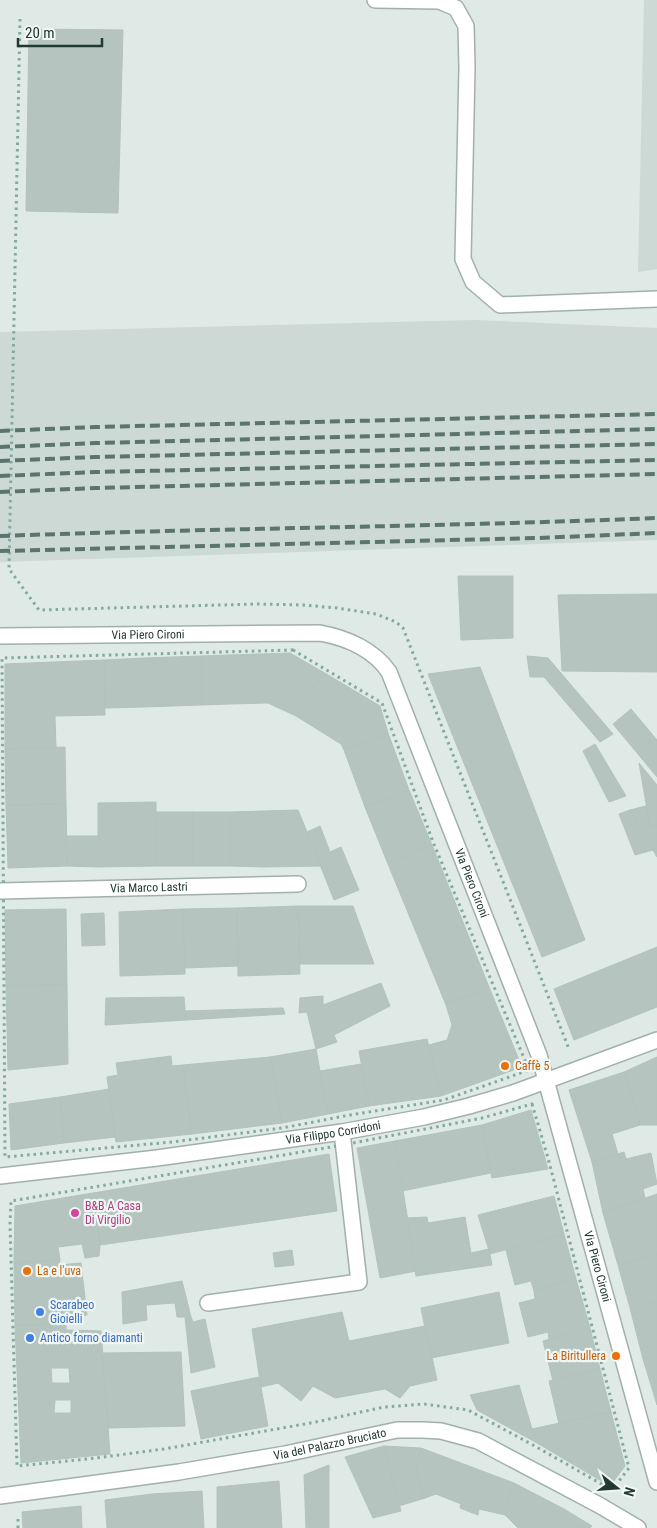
<svg xmlns="http://www.w3.org/2000/svg" width="657" height="1528" font-family="'Roboto Condensed',sans-serif">
	<rect width="100%" height="100%" fill="#dfe9e5"/>
	<!-- built -->
	<g fill="#cdd9d4">
		<path d="M644,0H657V269L638,272Z"/>
		<path d="M474,320L657,328V540L0,562V332Z"/>
	</g>
	<!-- building -->
	<g fill="#b5c4be" stroke="#b2c3bc" fill-rule="evenodd">
		<path d="M29,29L123,30L118,213L26,211Z"/>
		<path d="M458,576H513V638L461,640Z"/>
		<path d="M657,594V672L562,671L558,595Z"/>
		<path d="M290,653L323,672L296,716L268,703L230,704V655Z"/>
		<path d="M230,655V704L201,705V656Z"/>
		<path d="M201,656V705L144,707V658Z"/>
		<path d="M527,656L548,658L613,734L600,742L544,677H530Z"/>
		<path d="M144,658V707L105,708L104,660Z"/>
		<path d="M104,660L105,715L55,716L56,748L5,749V664Z"/>
		<path d="M480,667L585,940L542,957L428,674Z"/>
		<path d="M323,672L380,706L388,733L344,750L341,744L296,716Z"/>
		<path d="M631,709L657,740V777L613,724Z"/>
		<path d="M388,733L409,790L365,807L344,750Z"/>
		<path d="M595,744L626,796L609,802L583,751Z"/>
		<path d="M65,747L66,804L6,805L5,749Z"/>
		<path d="M639,763L657,785V825L650,826Z"/>
		<path d="M409,790L432,845L388,864L365,807Z"/>
		<path d="M156,802V866L98,867V803Z"/>
		<path d="M66,804L67,866L8,868L6,805Z"/>
		<path d="M646,806L650,826L657,825V857L630,810Z"/>
		<path d="M298,810L321,866L264,867V811Z"/>
		<path d="M630,810L653,850L635,855L619,814Z"/>
		<path d="M264,811V867L231,866V812Z"/>
		<rect x="156" y="812" width="37" height="54"/>
		<rect x="193" y="812" width="38" height="54"/>
		<path d="M320,826L330,852L341,847L359,890L334,900L307,832Z"/>
		<path d="M66,836H98V867L67,866Z"/>
		<path d="M432,845L489,987L446,1005L388,864Z"/>
		<path d="M298,906L300,974L238,976L237,908Z"/>
		<path d="M298,906H353L374,964H300Z"/>
		<path d="M237,908L238,966L184,968L183,909Z"/>
		<path d="M66,909L67,985L6,986L5,910Z"/>
		<path d="M183,909L185,974L120,976L119,912Z"/>
		<path d="M104,913L105,945L82,946L81,914Z"/>
		<path d="M657,947V1007L574,1040L554,989Z"/>
		<path d="M381,983L390,1006L334,1035L337,1042L316,1049L307,1012L299,1013L300,998L323,996V1005Z"/>
		<path d="M67,985L68,1064L8,1070L6,986Z"/>
		<path d="M489,987L522,1067L441,1096L429,1045L447,1040L452,1025L446,1005Z"/>
		<path d="M184,997L186,1020L105,1025L106,998Z"/>
		<path d="M283,1008L285,1014L186,1020L185,1011Z"/>
		<path d="M427,1039L441,1096L369,1106L359,1051Z"/>
		<path d="M316,1049L328,1114L282,1123L270,1057Z"/>
		<path d="M171,1056L172,1066L183,1065L192,1134L116,1142L115,1137L107,1077L118,1075L116,1063Z"/>
		<path d="M270,1057L282,1123L192,1134L183,1065Z"/>
		<path d="M657,1057V1125H640L624,1072Z"/>
		<path d="M361,1064L369,1106L328,1114L320,1071Z"/>
		<path d="M624,1072L640,1125L612,1134L618,1154L592,1162L569,1090Z"/>
		<path d="M109,1089L115,1137L64,1143L60,1097Z"/>
		<path d="M60,1097L64,1143L11,1150L9,1104Z"/>
		<path d="M531,1110L548,1169L492,1178L482,1125Z"/>
		<path d="M482,1125L491,1173L402,1191L395,1141Z"/>
		<path d="M395,1141L416,1271L380,1278L357,1148Z"/>
		<path d="M624,1152L626,1159L651,1153L657,1184L643,1189L645,1198L603,1213L592,1162Z"/>
		<path d="M329,1154L337,1211L100,1245L93,1193Z"/>
		<path d="M93,1193L100,1245L99,1256L85,1258L82,1244L58,1247L60,1260L14,1263L15,1206Z"/>
		<path d="M657,1194V1255L618,1265L603,1213Z"/>
		<path d="M554,1196L564,1234L490,1254L478,1215Z"/>
		<path d="M427,1217L428,1223L465,1217L471,1253L489,1249L492,1265L416,1276L407,1218Z"/>
		<path d="M564,1234L576,1279L534,1291L531,1281L515,1285L506,1250Z"/>
		<path d="M292,1250L294,1265L275,1267L273,1253Z"/>
		<path d="M657,1255V1301L630,1308L618,1265Z"/>
		<path d="M60,1260L59,1265L81,1263L87,1315L66,1317V1324L15,1325L14,1263Z"/>
		<path d="M576,1279L590,1328L549,1339L548,1332L528,1337L519,1303L535,1299L534,1291Z"/>
		<path d="M182,1281L191,1317H177L175,1303L146,1305L147,1320L123,1324L122,1292Z"/>
		<path d="M499,1292L509,1343L431,1358L421,1308Z"/>
		<path d="M657,1301V1355L643,1359L630,1308Z"/>
		<path d="M342,1312L349,1341L425,1326L437,1380L410,1386L400,1398L385,1389L335,1398L313,1386L301,1401L278,1383L261,1387L252,1329Z"/>
		<path d="M185,1317H191L193,1322L205,1319L215,1367L191,1373Z"/>
		<path d="M66,1324V1330L101,1331L110,1454L21,1463L15,1325ZM51,1368H69L70,1383H52ZM55,1400H71V1413H54Z"/>
		<path d="M590,1328L600,1369L553,1381L543,1341Z"/>
		<path d="M181,1352L185,1426L108,1428L102,1353Z"/>
		<path d="M657,1355V1405L643,1359Z"/>
		<path d="M600,1369L611,1412L559,1424L549,1381Z"/>
		<path d="M259,1377L268,1426L201,1439L191,1391Z"/>
		<path d="M519,1385L532,1429L537,1443L477,1410L470,1395Z"/>
		<path d="M611,1412L625,1466L610,1486L537,1443L532,1429Z"/>
		<path d="M384,1446L401,1511L373,1518L345,1457Z"/>
		<path d="M384,1446L421,1448L416,1473L425,1498L399,1506Z"/>
		<path d="M421,1448L514,1483L505,1515L479,1509L478,1515L460,1508L461,1504L436,1494L425,1498L416,1473Z"/>
		<path d="M329,1465V1528H306L304,1475Z"/>
		<path d="M279,1481L282,1528H217V1487Z"/>
		<path d="M514,1483L564,1509L592,1526L590,1528H518L505,1515Z"/>
		<path d="M202,1491L204,1528H107L105,1500L152,1494Z"/>
		<path d="M81,1506L82,1528H23L22,1512Z"/>
	</g>
	<g fill="none" stroke-linecap="round" stroke-linejoin="round">
		<!-- service casing -->
		<g stroke="#a2b0ac" stroke-width="18">
			<g id="service">
				<path d="M375,0L439,1L456,8L466,26L467,67L463,259L473,282L500,305L657,299"/>
				<path d="M208,1303L359,1282L342,1132"/>
			</g>
		</g>
		<!-- minor casing -->
		<g stroke="#a2b0ac" stroke-width="18">
			<g id="minor">
				<path id="s1" d="M0,891L298,884"/>
				<path id="s2" d="M0,1496L179,1472L285,1454L397,1430H423L441,1431L478,1441L599,1505L638,1528"/>
			</g>
		</g>
		<!-- tertiary casing -->
		<g stroke="#a2b0ac" stroke-width="18">
			<g id="tertiary">
				<path id="s3" d="M0,636L320,633C347,638 374,650 389,672L539,1055L657,1482"/>
				<path id="s4" d="M0,1176L157,1158L342,1132L424,1117L469,1106L513,1093L657,1040"/>
			</g>
		</g>
		<!-- path -->
		<g stroke="#81aba0" stroke-width="3" stroke-dasharray="2.5 4" stroke-linecap="butt">
			<path d="M20,19L9,569L39,610L257,604L303,605L337,608L376,614L396,622L403,628L569,1049"/>
			<path d="M293,650L382,703L433,842L529,1070L444,1100L350,1115L282,1128L172,1142L5,1157L2,658Z"/>
			<path d="M532,1104L548,1158L629,1468L612,1490L533,1445L468,1410L424,1404L384,1407L316,1422L164,1449L88,1459L17,1466L10,1224L11,1201L343,1145L482,1118Z"/>
			<path d="M18,1528V1515"/>
		</g>
		<!-- service -->
		<use href="#service" stroke="#fff" stroke-width="15"/>
		<!-- minor -->
		<use href="#minor" stroke="#fff" stroke-width="15"/>
		<!-- tertiary -->
		<use href="#tertiary" stroke="#fff" stroke-width="15"/>
		<!-- rail -->
		<g stroke="#5b746f" stroke-width="4" stroke-dasharray="10 5" stroke-linecap="butt">
			<path d="M0,431L95,427L657,414"/>
			<path d="M0,447L96,443L657,429"/>
			<path d="M0,461L95,457L657,444"/>
			<path d="M0,476L96,472L657,460"/>
			<path d="M0,492L96,488L657,474"/>
			<path d="M0,536C219,528 438,527 657,518"/>
			<path d="M0,551L537,538L657,533"/>
		</g>
	</g>
	<!-- markers -->
	<g fill="#e8710a" stroke="#eff6f3" stroke-width="2">
		<circle cx="505" cy="1066" r="5"/>
		<circle cx="27" cy="1271" r="5"/>
		<circle cx="616" cy="1356" r="5"/>
	</g>
	<circle fill="#d1479c" stroke="#eff6f3" stroke-width="2" cx="75" cy="1213" r="5"/>
	<g fill="#3f7fe0" stroke="#eff6f3" stroke-width="2">
		<circle cx="40" cy="1312" r="5"/>
		<circle cx="30" cy="1338" r="5"/>
	</g>
	<g text-anchor="middle" stroke-width="4.5" stroke-linejoin="round" paint-order="stroke">
		<!-- street labels -->
		<g font-size="12" fill="#213833" stroke="#eff6f3">
			<text dy="4" stroke="none"><textPath href="#s3" startOffset="148">Via Piero Cironi</textPath></text>
			<text dy="4" stroke="none"><textPath href="#s3" startOffset="628">Via Piero Cironi</textPath></text>
			<text dy="4" stroke="none"><textPath href="#s1" startOffset="149">Via Marco Lastri</textPath></text>
			<text dy="4" stroke="none"><textPath href="#s4" startOffset="336">Via Filippo Corridoni</textPath></text>
			<text dy="4" stroke="none"><textPath href="#s3" startOffset="1032">Via Piero Cironi</textPath></text>
			<text dy="4" stroke="none"><textPath href="#s2" startOffset="334">Via del Palazzo Bruciato</textPath></text>
		</g>
		<!-- food labels -->
		<g font-size="12" fill="#c56008" stroke="#eff6f3" text-anchor="start">
			<text x="515" y="1070">Caffè 5</text>
			<text x="37" y="1275">La e l'uva</text>
			<text x="606" y="1360" text-anchor="end">La Biritullera</text>
		</g>
		<!-- hotel labels -->
		<g font-size="12" fill="#b23c85" stroke="#eff6f3" text-anchor="start">
			<text x="85" y="1210">B&amp;B A Casa<tspan x="85" dy="14">Di Virgilio</tspan></text>
		</g>
		<!-- shop labels -->
		<g font-size="12" fill="#366cbe" stroke="#eff6f3" text-anchor="start">
			<text x="50" y="1309">Scarabeo<tspan x="50" dy="14">Gioielli</tspan></text>
			<text x="40" y="1342">Antico forno diamanti</text>
		</g>
	</g>
	<!-- north arrow -->
	<g transform="translate(617 1488) rotate(107)" stroke="#eff6f3" stroke-width="4" paint-order="stroke">
	<path d="M0-4L9 19L0 12L-9 19Z" fill="#213833"/>
	<text y="-8" font-size="14" font-weight="bold" text-anchor="middle" fill="#213833">N</text>
	</g>
	<!-- scale -->
	<path d="M18 38v8h84v-8" fill="none" stroke="#213833" stroke-width="2.5"/>
	<text x="25" y="38" font-size="15" fill="#213833" stroke="#eff6f3" stroke-width="4" paint-order="stroke">20 m</text>
</svg>
